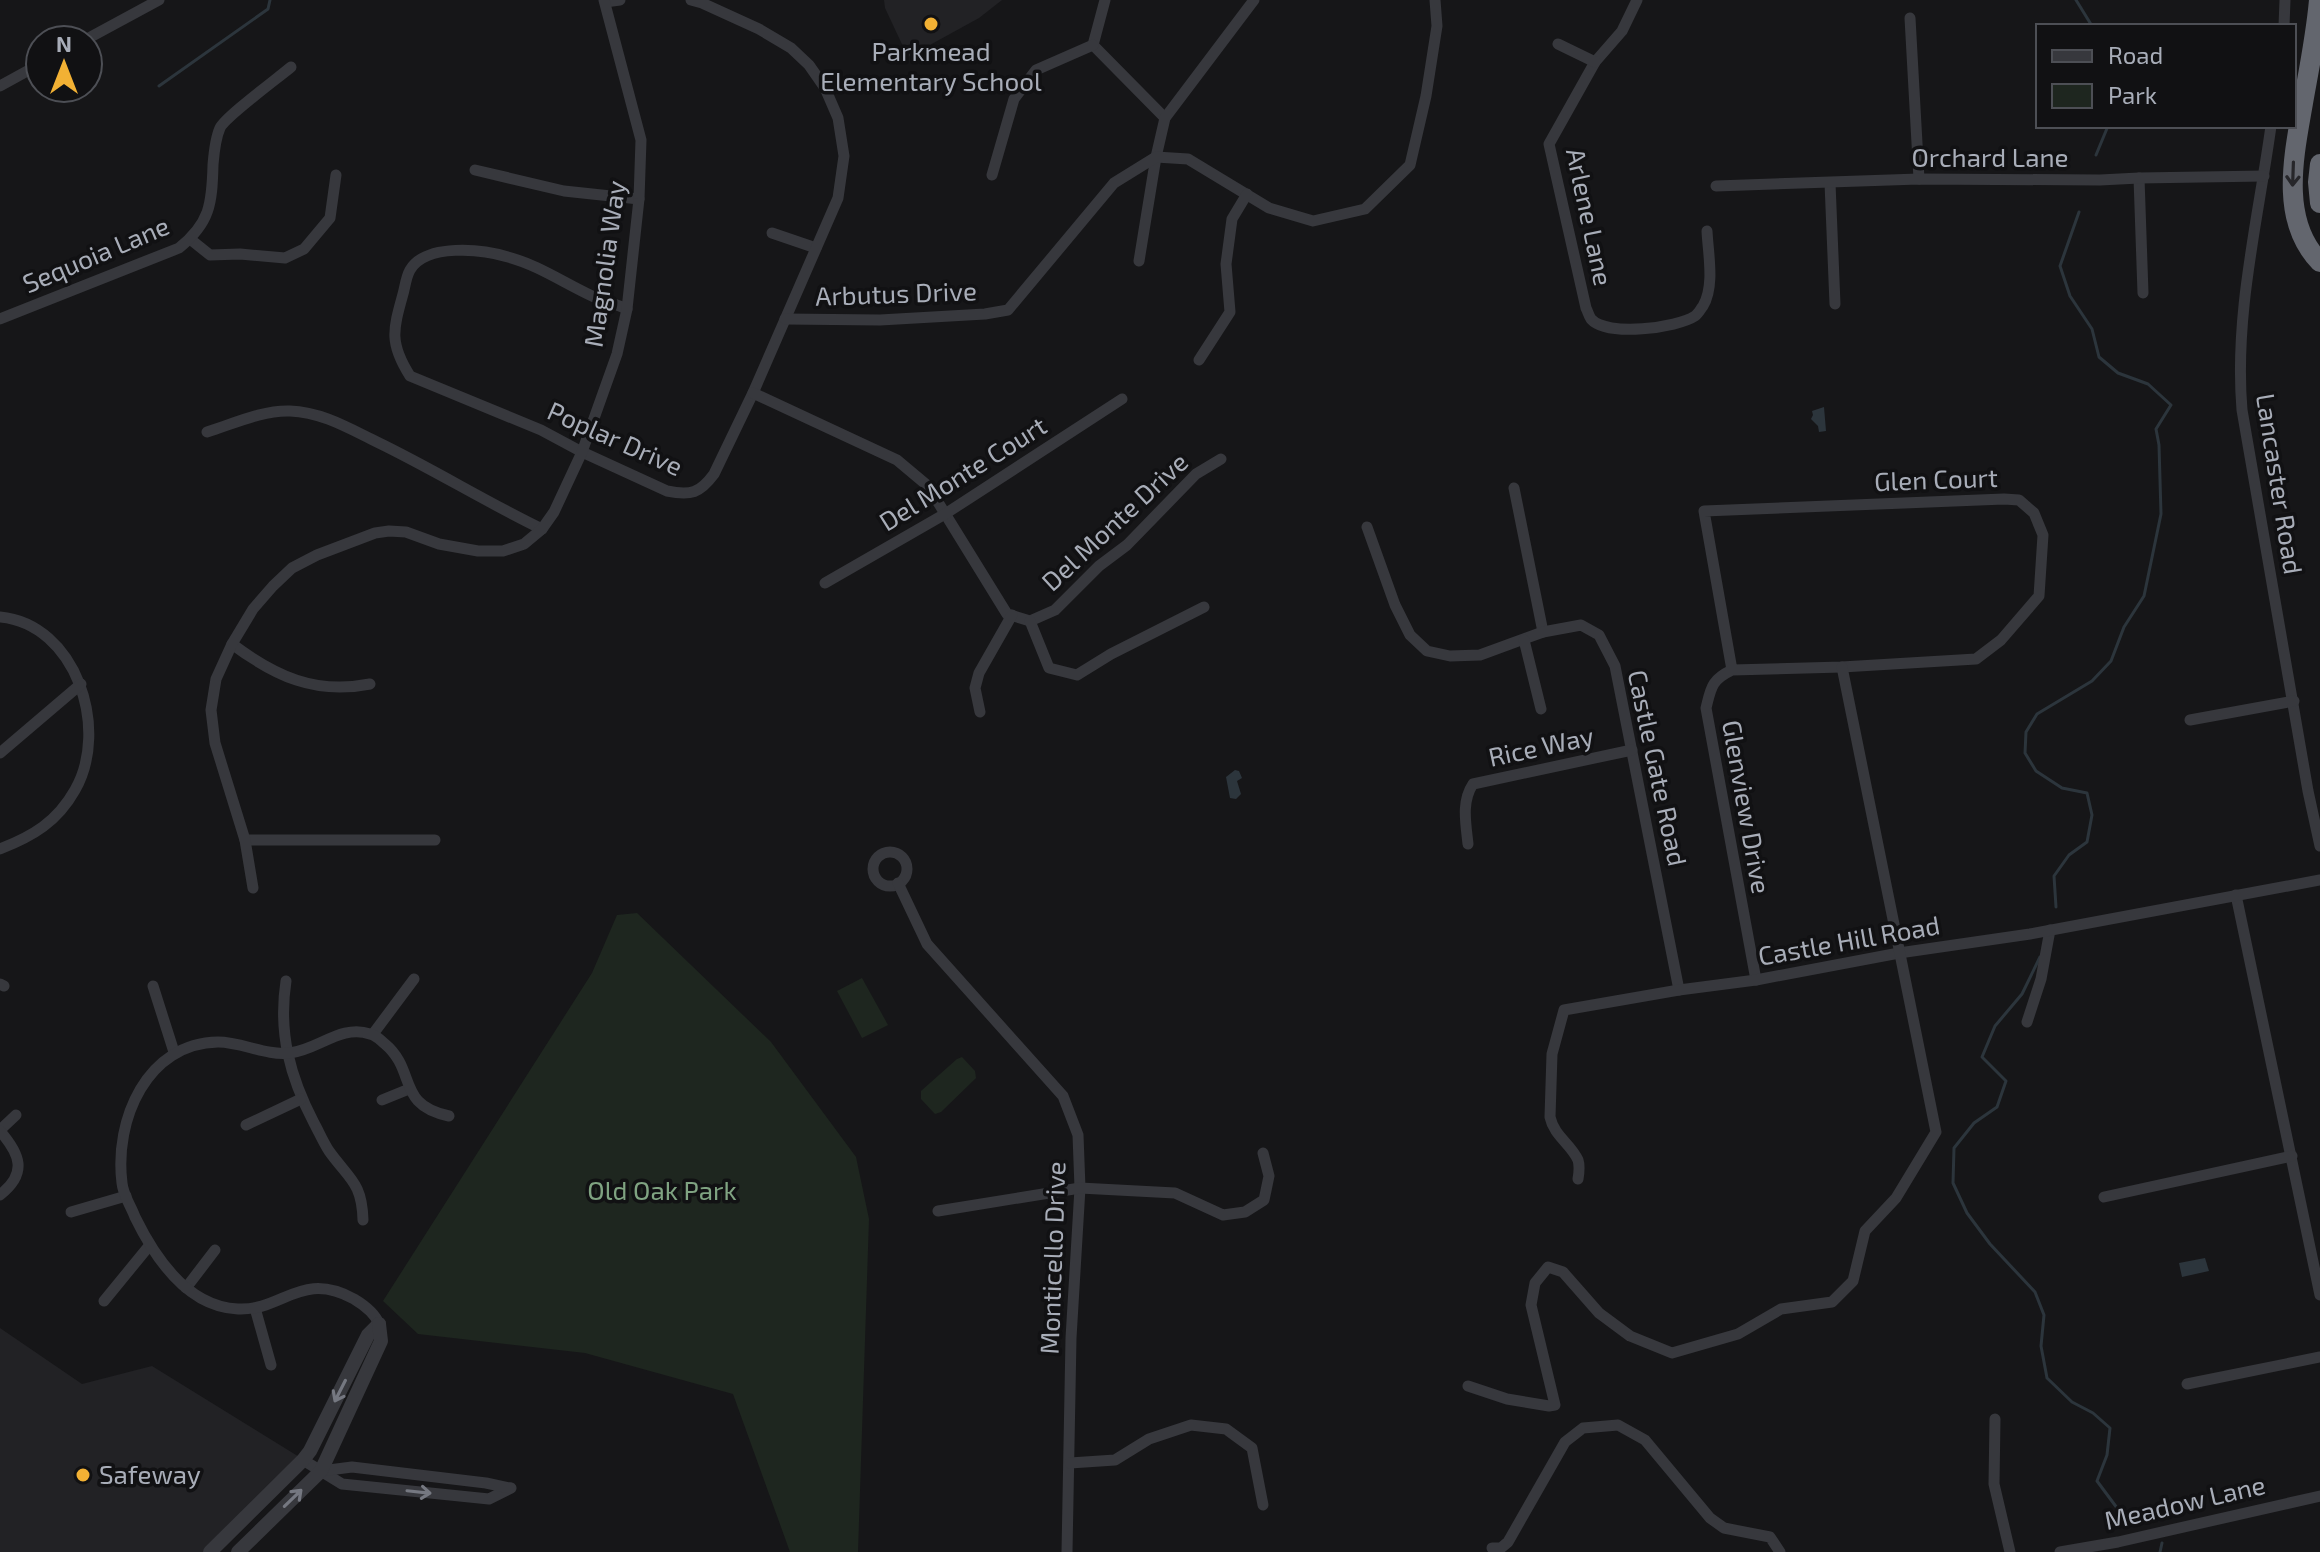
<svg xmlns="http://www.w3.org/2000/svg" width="2320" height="1552" font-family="'Exo 2',sans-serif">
	<rect width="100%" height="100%" fill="#161618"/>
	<!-- built -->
	<g fill="#222225">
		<path d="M884,0H1002L979,18L908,57L885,8Z"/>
		<path d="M0,1328L82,1384L152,1366L309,1463L213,1552H0Z"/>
	</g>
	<!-- green -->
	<g fill="#1e261f">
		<path d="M637,913L771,1042L856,1157L869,1219L858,1552H790L733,1394L585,1353L418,1334L383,1301L592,973L617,915Z"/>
		<path d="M862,978L888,1025L862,1038L837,991Z"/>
		<path d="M962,1057L975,1071L976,1078L941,1112L935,1114L921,1099V1091L957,1059Z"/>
	</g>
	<!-- water -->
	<g fill="#2c353c">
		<path d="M1824,407L1826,431L1819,432L1818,426L1811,419L1813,415L1812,411Z"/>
		<path d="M1235,770L1239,771L1242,778L1237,781L1241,794L1236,799L1230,798L1226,777Z"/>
		<path d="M2205,1258L2209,1271L2182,1277L2179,1263Z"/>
	</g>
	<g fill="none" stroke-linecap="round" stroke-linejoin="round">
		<!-- stream -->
		<g stroke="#2c353c" stroke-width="3">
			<path d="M2076,0L2092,26"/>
			<path d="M159,86L268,9L270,0"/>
			<path d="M2096,155L2108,126"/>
			<path d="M2056,907L2054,876L2069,855L2087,842L2092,815L2087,793L2062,788L2036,771L2025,753L2026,732L2037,714L2092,681L2111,661L2124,627L2144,596L2161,514L2159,445L2156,429L2171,405L2148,384L2118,373L2099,357L2092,329L2070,296L2060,266L2079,212"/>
			<path d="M2040,957L2022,994L1995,1026L1982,1057L2006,1081L1997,1107L1974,1123L1954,1148L1953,1183L1967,1213L1990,1244L2035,1292L2044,1315L2041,1346L2047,1378L2072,1402L2093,1413L2110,1428L2107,1455L2097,1481L2123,1516"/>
			<path d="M2160,1552L2162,1543"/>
		</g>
		<!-- minor -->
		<g stroke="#37383d" stroke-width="11">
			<path d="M1637,0L1622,31L1595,62L1549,144L1586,308C1588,312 1589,316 1591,319C1607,337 1677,328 1695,316C1698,314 1700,310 1703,306C1715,286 1708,253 1707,231"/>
			<path d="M605,2L620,0"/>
			<path d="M1910,18L1919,179"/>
			<path d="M2284,26L2285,0"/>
			<path d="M85,40L159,0"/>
			<path d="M1558,44L1595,62"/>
			<path d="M1093,45L1165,118"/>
			<path d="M1093,45L1105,0"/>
			<path d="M0,86L40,64"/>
			<path d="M2271,126C2258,220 2234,315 2242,410L2308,791L2320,846"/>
			<path d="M475,170L564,191L639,199"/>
			<path d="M992,175L1014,99L1036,70L1093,45"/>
			<path d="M2139,178L2143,293"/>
			<path d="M1830,183L1835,304"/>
			<path d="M1716,186L1919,179L2100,180L2139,178L2264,176"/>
			<path d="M772,233L816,248"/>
			<path d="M190,239L210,255L240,254L285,258L304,249L330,218L336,175"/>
			<path d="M1139,261L1156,157L1165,118L1254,0"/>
			<path d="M627,309C616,304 603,301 592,296C564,283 538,265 508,257C482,249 426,243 410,270C406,277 405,287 403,294C393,330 389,343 410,376L541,430L582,452L667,491C691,496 700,493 714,474L753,393L838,198L844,156L838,118L825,88L809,65L791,48L759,29L702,3L691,0"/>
			<path d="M0,319L179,248C210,223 212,204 213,165C214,153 215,139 220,128C225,117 278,78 291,67"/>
			<path d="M785,319L880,320L985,314L1008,310L1114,183L1156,157L1188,159L1269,208L1313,221L1365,209L1410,165L1426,96L1437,26L1435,0"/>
			<path d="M1199,360L1230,312L1226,264L1232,219L1247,194"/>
			<path d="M753,393L897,460L928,486L1007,614L1030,621L1055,610L1099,566L1127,545L1196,474L1221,459"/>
			<path d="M207,432C233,424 262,410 290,411C322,412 350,429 377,442C433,469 486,502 542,529"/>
			<path d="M1514,488L1543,632"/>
			<path d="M1367,527L1395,605L1410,635L1427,651L1450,656L1480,655L1543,632L1581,625L1599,635L1615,666L1679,990"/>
			<path d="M825,583L945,514L1122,399"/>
			<path d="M0,617C76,624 110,729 75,790C57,822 33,836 0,849"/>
			<path d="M1030,621L1049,668L1077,675L1111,654L1204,607"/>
			<path d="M1524,640L1541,709"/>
			<path d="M232,644C275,676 315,695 370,684"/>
			<path d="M1732,670L1842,667L1976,659L2001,640L2039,596L2043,535L2034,513L2019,500L2004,499L1704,511L1732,670C1711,680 1711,688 1706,708L1756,980"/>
			<path d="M980,712L975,688L979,673L1012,615"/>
			<path d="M2190,720L2294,701"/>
			<path d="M0,753L81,684"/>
			<path d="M245,840H435"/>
			<path d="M1468,844C1466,824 1461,802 1473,784L1632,750"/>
			<circle cx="890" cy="869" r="17"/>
			<path d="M898,883L927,944L1063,1096L1078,1135L1080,1188L1071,1338L1067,1552"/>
			<path d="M253,888L245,840L215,743L211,710L216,679L232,644L253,609L273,586L292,568L317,555L375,533L389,531L406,532L439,544L478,551H503L524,544L542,529L554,512L582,452L617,354L627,309L639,199L641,140L604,0"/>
			<path d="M2236,895L2320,1295"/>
			<path d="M286,981C278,1033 290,1077 314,1123C319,1132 323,1142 329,1151C349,1179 362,1182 363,1220"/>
			<path d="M0,984L4,986"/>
			<path d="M153,986L174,1052"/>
			<path d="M2027,1022L2041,979L2050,930"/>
			<path d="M373,1034L414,979"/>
			<path d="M382,1100L409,1089"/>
			<path d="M246,1125L301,1099"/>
			<path d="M0,1130L16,1115"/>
			<path d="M0,1131C20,1154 28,1173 0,1195"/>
			<path d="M1578,1179C1579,1173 1580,1166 1578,1160C1571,1144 1554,1136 1550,1117L1552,1054L1564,1010L1679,990L1756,980L1899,953L2030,934L2320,880"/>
			<path d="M2104,1197L2292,1156"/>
			<path d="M938,1211L1080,1188L1175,1193L1223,1215L1245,1212L1264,1200L1269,1176L1263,1153"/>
			<path d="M71,1212L126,1196"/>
			<path d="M186,1288L215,1250"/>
			<path d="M104,1301L149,1246"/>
			<path d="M255,1308L271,1365"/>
			<path d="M379,1324C375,1313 364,1305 354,1299C301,1270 283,1311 238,1309C187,1307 155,1258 135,1217C131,1206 123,1195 122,1183C114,1120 147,1043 218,1042C242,1042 266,1056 290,1053C318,1050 341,1024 370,1034C376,1035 380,1040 385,1044C417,1071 396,1105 449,1116"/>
			<path d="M2187,1384L2320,1357"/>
			<path d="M1468,1386L1507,1399L1549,1406L1555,1405L1531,1305L1535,1283L1548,1267L1563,1272L1599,1313L1630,1336L1672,1353L1738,1334L1781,1309L1832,1302L1853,1281L1865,1231L1896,1198L1936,1132L1842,667"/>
			<path d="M1995,1419L1994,1484L2010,1552"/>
			<path d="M303,1460L342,1484L489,1499L511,1488"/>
			<path d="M1070,1463L1115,1460L1149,1439L1191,1425L1226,1429L1252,1448L1263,1505"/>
			<path d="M321,1471L352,1467L486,1483L510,1488"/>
			<path d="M1492,1548H1501L1508,1542L1565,1442L1583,1428L1618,1425L1645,1440L1710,1518L1724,1528L1770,1537L1780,1552"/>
			<path d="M2060,1552L2118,1542L2320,1496"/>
		</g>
		<!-- tertiary -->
		<g stroke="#37383d" stroke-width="14">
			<path d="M210,1552L303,1460L310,1451L368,1335L379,1324"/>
			<path d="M238,1552L321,1471L381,1341L379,1324"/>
		</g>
		<!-- motorway -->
		<g stroke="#63666e" stroke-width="20">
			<path d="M2319,0C2316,35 2309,69 2303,103C2294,155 2279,220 2320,262"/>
			<path d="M2320,164L2318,182L2320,203"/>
		</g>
	</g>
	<!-- one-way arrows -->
	<defs><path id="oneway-shaft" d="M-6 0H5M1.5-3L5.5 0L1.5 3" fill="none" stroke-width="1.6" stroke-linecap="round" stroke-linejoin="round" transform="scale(2)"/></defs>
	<use stroke="#26262a" href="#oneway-shaft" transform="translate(2293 174) rotate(92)"/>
	<g stroke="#757881">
		<use href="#oneway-shaft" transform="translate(340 1391) rotate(117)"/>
		<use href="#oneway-shaft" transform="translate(419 1492) rotate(6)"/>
		<use href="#oneway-shaft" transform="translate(293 1498) rotate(-44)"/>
	</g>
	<!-- markers -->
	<g fill="#f2b134" stroke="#111113" stroke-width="3">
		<circle cx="931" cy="24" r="8"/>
		<circle cx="83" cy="1475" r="8"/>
	</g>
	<g text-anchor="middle" stroke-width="7" stroke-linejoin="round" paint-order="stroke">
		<!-- poi labels -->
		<g font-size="26" fill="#a8adb8" stroke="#111113">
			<text x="931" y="61">Parkmead<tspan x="931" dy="30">Elementary School</tspan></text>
			<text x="99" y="1484" text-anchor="start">Safeway</text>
		</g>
		<!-- street labels -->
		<g font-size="26" fill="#a8adb8" stroke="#111113">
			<text x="1990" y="167">Orchard Lane</text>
			<text transform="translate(1589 217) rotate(78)" y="9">Arlene Lane</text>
			<text transform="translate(96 255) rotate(-23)" y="9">Sequoia Lane</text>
			<text transform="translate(605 264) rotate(-82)" y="9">Magnolia Way</text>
			<text transform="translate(896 294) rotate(-2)" y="9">Arbutus Drive</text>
			<text transform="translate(615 439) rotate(24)" y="9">Poplar Drive</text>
			<text transform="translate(963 474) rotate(-32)" y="9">Del Monte Court</text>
			<text transform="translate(1936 480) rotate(-2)" y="9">Glen Court</text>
			<text transform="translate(2279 484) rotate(81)" y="9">Lancaster Road</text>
			<text transform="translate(1115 522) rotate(-43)" y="9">Del Monte Drive</text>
			<text transform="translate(1541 747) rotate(-12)" y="9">Rice Way</text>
			<text transform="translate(1657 768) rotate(78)" y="9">Castle Gate Road</text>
			<text transform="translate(1746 807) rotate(80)" y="9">Glenview Drive</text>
			<text transform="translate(1849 941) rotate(-10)" y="9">Castle Hill Road</text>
			<text transform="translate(1053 1258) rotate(-88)" y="9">Monticello Drive</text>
			<text transform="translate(2185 1503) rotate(-13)" y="9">Meadow Lane</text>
		</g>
		<!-- park labels -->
		<g font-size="26" fill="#7fa381" stroke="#111113">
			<text x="662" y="1200">Old Oak Park</text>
		</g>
	</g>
	<!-- legend -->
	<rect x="2036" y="24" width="260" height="104" fill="#111113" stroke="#4d4f55" stroke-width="2"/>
	<rect x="2052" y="50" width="40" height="12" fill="#37383d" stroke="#4d4f55" stroke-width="2"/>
	<text x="2108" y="64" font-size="24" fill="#a8adb8">Road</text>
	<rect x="2052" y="84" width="40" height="24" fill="#1e261f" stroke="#4d4f55" stroke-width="2"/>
	<text x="2108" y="104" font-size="24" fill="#a8adb8">Park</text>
	<!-- north arrow -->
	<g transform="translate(64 64)"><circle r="38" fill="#111113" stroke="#4d4f55" stroke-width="2"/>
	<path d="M0-6L14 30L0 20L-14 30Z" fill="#f2b134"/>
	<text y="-12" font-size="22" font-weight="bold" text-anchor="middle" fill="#a8adb8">N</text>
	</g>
</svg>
